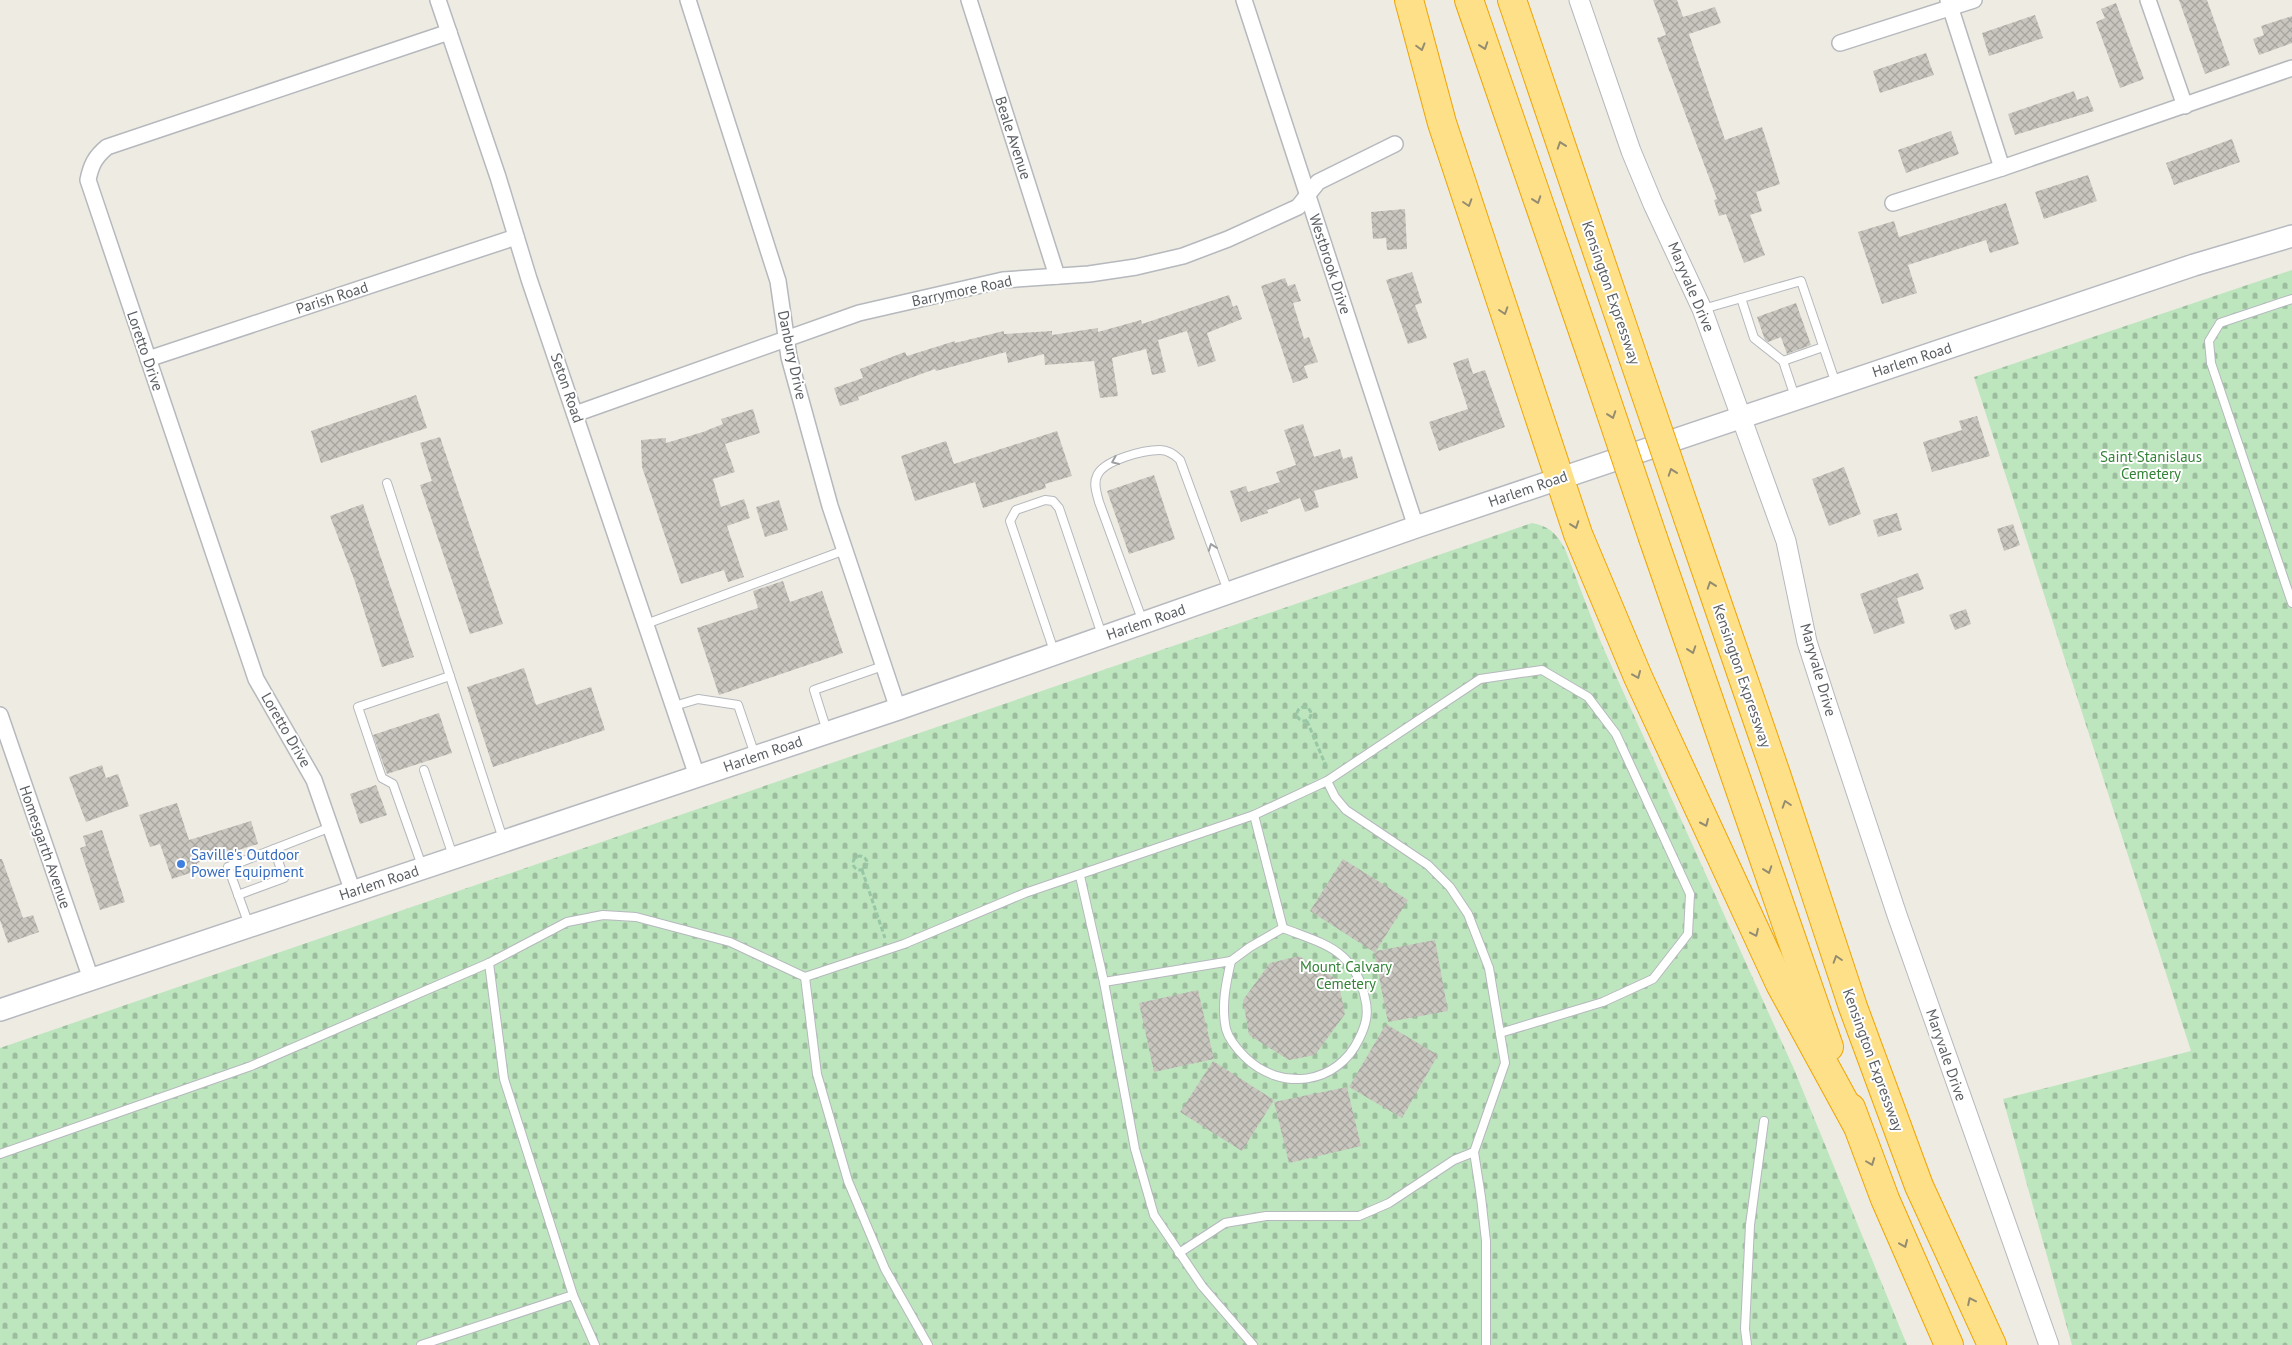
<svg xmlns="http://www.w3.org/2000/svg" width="2292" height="1345" font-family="'PT Sans',sans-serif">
	<defs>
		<pattern id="cemetery-stones" width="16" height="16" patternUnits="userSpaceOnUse" patternTransform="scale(1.25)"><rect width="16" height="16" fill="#bee6be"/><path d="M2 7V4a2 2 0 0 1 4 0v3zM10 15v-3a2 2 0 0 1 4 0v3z" fill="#9dbe9e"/></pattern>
		<pattern id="building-cross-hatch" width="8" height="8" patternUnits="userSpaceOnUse" patternTransform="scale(1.25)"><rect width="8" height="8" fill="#c9c6bf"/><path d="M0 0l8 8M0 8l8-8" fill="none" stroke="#a6a49f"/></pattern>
	</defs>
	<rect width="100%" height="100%" fill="#eeebe2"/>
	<!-- cemetery -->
	<g fill="url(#cemetery-stones)">
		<path d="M2292,270V1345H2072L2003,1099L2191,1051L1974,377Z"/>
		<path d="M1532,523C1550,527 1556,533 1565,549L1602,645L1794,1069L1907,1345H0V1048Z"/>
	</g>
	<!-- building -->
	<g fill="url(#building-cross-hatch)">
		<path d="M1653,0H1677L1683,17L1715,7L1721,23L1689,34L1725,140L1762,127L1768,145L1780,184L1756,192L1762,211L1750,215L1765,255L1744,263L1726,214L1719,216L1714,200L1717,199L1657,38L1666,35Z"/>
		<path d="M2179,0H2207L2230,65L2205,74Z"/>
		<path d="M2116,3L2144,79L2120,88L2096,22L2105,18L2101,9Z"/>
		<path d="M2035,15L2043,38L1989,56L1982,33Z"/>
		<path d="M2292,16V43L2259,55L2253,39L2264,35L2261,26Z"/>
		<path d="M1926,53L1934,75L1880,93L1873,71Z"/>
		<path d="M2074,91L2077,100L2088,96L2094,111L2015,135L2008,114Z"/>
		<path d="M1951,131L1959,154L1906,173L1898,150Z"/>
		<path d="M2232,139L2240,162L2174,185L2166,163Z"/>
		<path d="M2088,175L2097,201L2044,219L2035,192Z"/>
		<path d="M2006,203L2019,244L1990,253L1986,240L1908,265L1917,293L1882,304L1858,232L1894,221L1899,237Z"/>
		<path d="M1405,209L1407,249L1387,250L1386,238L1373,239L1371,212Z"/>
		<path d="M1412,272L1422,303L1415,305L1427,338L1408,344L1386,280Z"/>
		<path d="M1285,278L1288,286L1295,284L1301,301L1293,303L1304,339L1309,337L1318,362L1304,366L1308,378L1293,383L1261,286Z"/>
		<path d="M1229,295L1233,307L1237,305L1242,319L1207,333L1216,361L1198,367L1187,331L1158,340L1166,372L1152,375L1146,349L1112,358L1118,396L1100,398L1094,361L1045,365L1044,354L1008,363L1006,352L936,371L935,369L858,397L859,400L840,406L834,388L863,378L860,369L905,352L907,356L955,341V343L1004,331V334L1052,331V335L1098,328V332L1141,320L1142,324Z"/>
		<path d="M1796,303L1811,345L1787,354L1781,337L1768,342L1765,340L1757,317Z"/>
		<path d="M1468,358L1473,374L1485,370L1505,427L1439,451L1429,422L1468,409L1453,363Z"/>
		<path d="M416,395L427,428L321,463L311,431Z"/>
		<path d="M753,409L760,433L725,444L735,472L713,479L721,507L744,499L750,518L727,526L744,577L728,582L724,570L681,584L642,467L641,440L666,438V443L703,432L723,424L721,419Z"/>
		<path d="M1977,416L1990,456L1932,472L1923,442L1962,430L1959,421Z"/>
		<path d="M1303,424L1314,457L1340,449L1343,459L1352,456L1358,478L1314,491L1319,507L1305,512L1300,498L1267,510L1268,513L1241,522L1230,491L1246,486L1248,492L1280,482L1276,472L1296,465L1284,430Z"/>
		<path d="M1057,431L1072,476L1045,484L1046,488L983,508L975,482L915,501L901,456L946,441L954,464Z"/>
		<path d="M440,437L503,624L470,634L420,485L432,481L420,443Z"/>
		<path d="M1844,467L1861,514L1829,526L1812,479Z"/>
		<path d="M1154,475L1175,539L1129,554L1107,491Z"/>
		<path d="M779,500L788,530L765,537L756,507Z"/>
		<path d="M363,504L414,657L382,667L354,579L330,516Z"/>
		<path d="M1897,513L1902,530L1878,537L1873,520Z"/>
		<path d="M2013,524L2020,545L2004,551L1997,529Z"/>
		<path d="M1918,573L1924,589L1897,598L1905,623L1874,634L1860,594Z"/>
		<path d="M783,581L790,602L822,591L843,653L719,695L697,628L758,608L753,591Z"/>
		<path d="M1966,609L1971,624L1955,630L1949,615Z"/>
		<path d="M524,668L536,705L591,687L605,730L493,767L467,687Z"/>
		<path d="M439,713L452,753L387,774L373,735Z"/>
		<path d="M102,765L106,778L118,774L129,806L86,822L69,777Z"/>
		<path d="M376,785L387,815L360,824L350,794Z"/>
		<path d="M177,803L189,840L251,821L258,844L197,863L199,870L172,879L160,844L150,847L139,815Z"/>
		<path d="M102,830L125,902L100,910L80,848L86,846L83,836Z"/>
		<path d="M0,859H2L23,918L33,915L39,932L8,943L0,920Z"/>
		<path d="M1343,859L1408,900L1376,951L1435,940L1448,1011L1388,1022L1374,952L1310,911Z"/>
		<path d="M1299,956L1338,980L1345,1014L1315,1055L1289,1060L1249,1035L1243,1000L1270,963Z"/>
		<path d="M1198,990L1214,1059L1154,1072L1139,1003Z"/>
		<path d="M1386,1024L1438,1055L1402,1118L1349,1087Z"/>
		<path d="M1213,1061L1274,1100L1242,1151L1180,1112Z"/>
		<path d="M1347,1087L1361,1146L1289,1163L1274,1102Z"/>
	</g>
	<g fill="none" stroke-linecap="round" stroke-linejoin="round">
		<!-- service casing -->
		<g stroke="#b5b8bd" stroke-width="10">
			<g id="service">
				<path d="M1741,298L1754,338L1783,361L1795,397"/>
				<path d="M2292,299L2220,323L2209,341L2211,363L2292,603"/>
				<path d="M1703,309L1801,281L1836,384"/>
				<path d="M1783,361L1823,347"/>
				<path d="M387,483L503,839"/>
				<path d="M1143,622L1099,502C1097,494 1093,484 1097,476C1103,460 1144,450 1160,450C1168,450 1175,455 1180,460L1228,591"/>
				<path d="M646,624L845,550"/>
				<path d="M1054,651L1010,521L1016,510L1045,500L1053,501L1059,508L1102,635"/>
				<path d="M674,706L698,699L738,705L755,755"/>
				<path d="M827,731L814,690L883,666"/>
				<path d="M424,770L453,856"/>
				<path d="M1327,781L1335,797L1346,810L1428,865L1450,887L1468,914L1489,968L1505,1063L1474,1152L1481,1197L1486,1241V1345"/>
				<path d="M422,866L393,784L382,778L358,707L450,676"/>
				<path d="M1080,876L1104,982L1135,1149L1154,1215L1202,1286L1253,1345"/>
				<path d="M238,895L284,878L274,849"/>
				<path d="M249,925L228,867L331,827"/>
				<path d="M1231,961C1226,983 1221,1006 1226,1029C1229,1040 1237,1049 1245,1057C1281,1092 1337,1085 1359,1039C1366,1025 1369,1013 1365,998C1362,983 1354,967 1342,956C1326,942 1302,936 1283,928"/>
				<path d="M489,963L504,1079L573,1295L595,1345"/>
				<path d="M805,977L817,1074L848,1181L885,1269L928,1345"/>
				<path d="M1104,982L1231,961L1250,947L1283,928L1254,815"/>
				<path d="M0,1154L251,1066L489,963L567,922L603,915L636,917L730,942L805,977L904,944L1025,893L1254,815L1327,781L1480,679L1542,670L1588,697L1616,734L1690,894L1688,934L1653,979L1603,1002L1500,1033"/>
				<path d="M1179,1253L1225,1223L1266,1216H1359L1389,1203L1454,1160L1474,1152"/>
				<path d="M421,1345L573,1295"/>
				<path d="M1747,1345L1745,1329L1750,1225L1764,1121"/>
			</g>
		</g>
		<!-- minor casing -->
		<g stroke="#b5b8bd" stroke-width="18">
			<g id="minor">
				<path d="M438,0L498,177L529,279L697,776"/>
				<path d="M688,0L778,281L789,357L830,506L898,709"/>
				<path d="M969,0L1057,276"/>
				<path d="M1244,0L1416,527"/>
				<path d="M1948,0L2002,168"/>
				<path d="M2148,0L2185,106"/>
				<path d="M1840,43L1974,0"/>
				<path d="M1893,203L2002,168L2292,68"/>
				<path d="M148,359L516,237"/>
				<path d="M575,414L859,313L1003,280L1089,274L1136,267L1183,256L1228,239L1298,207L1318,182L1395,144"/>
				<path d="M0,715L91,979"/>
				<path d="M353,892L314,780L256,679L88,180C91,165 95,157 107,147L449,32"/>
			</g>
		</g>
		<!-- tertiary casing -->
		<g stroke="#b5b8bd" stroke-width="21">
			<path id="tertiary" d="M1579,0L1631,151L1653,204L1702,309L1786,541L1807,642L1827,704L1897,915L2049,1345"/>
		</g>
		<!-- secondary casing -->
		<g stroke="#b6b9bf" stroke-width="24">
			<path id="secondary" d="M0,1010L898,709L1416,527L2194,265L2292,236"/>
		</g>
		<!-- motorway casing -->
		<g stroke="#f0a400" stroke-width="30">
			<g id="motorway">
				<path d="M1409,0L1442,123L1578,534L1638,677L1780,984L1857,1125"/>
				<path d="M1469,0L1596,369"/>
				<path d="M1512,0L1633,357"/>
				<path d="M1688,518L1776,774L1853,1007L1919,1186L1992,1345"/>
				<path d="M1653,538L1829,1047"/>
				<path d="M1851,1108L1885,1199L1949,1345"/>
			</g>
		</g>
		<!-- path -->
		<g stroke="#97c7a4" stroke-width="3" stroke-dasharray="5 2.5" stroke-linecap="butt">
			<circle cx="1304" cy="714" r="7"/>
			<path d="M1307,721L1326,766"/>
			<circle cx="860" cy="863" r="7"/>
			<path d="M862,870L885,938"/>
		</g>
		<!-- service -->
		<use href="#service" stroke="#fff" stroke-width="8"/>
		<!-- minor -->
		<use href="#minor" stroke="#fff" stroke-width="15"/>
		<!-- tertiary -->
		<use href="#tertiary" stroke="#fff" stroke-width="19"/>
		<!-- secondary -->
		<use href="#secondary" stroke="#fff" stroke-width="21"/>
		<!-- motorway -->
		<use href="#motorway" stroke="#fee089" stroke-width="28"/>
		<!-- motorway-bridge casing -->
		<g stroke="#f0a400" stroke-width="30" stroke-linecap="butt">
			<g id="motorway-bridge">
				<path d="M1633,357L1688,518"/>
				<path d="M1596,369L1653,538"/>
			</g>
		</g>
		<!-- motorway-bridge -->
		<use href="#motorway-bridge" stroke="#fee089" stroke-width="28"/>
	</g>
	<!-- one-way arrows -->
	<defs><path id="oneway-chevron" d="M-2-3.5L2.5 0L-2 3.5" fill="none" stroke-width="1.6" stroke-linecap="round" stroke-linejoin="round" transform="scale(1.25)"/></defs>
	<g stroke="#948c70">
		<use href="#oneway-chevron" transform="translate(1484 46) rotate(71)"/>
		<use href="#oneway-chevron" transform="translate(1421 47) rotate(74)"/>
		<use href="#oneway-chevron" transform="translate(1561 145) rotate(-109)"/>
		<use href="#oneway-chevron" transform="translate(1537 200) rotate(71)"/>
		<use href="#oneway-chevron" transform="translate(1468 203) rotate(72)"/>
		<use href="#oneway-chevron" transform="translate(1504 311) rotate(72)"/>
		<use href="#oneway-chevron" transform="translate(1612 415) rotate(71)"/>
		<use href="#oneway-chevron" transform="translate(1672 472) rotate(-109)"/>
		<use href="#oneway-chevron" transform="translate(1575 525) rotate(71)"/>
		<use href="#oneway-chevron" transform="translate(1711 585) rotate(-109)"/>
		<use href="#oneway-chevron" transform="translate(1692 650) rotate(71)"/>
		<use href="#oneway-chevron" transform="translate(1637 675) rotate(67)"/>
		<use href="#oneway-chevron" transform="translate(1786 804) rotate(-108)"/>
		<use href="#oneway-chevron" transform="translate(1705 823) rotate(66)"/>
		<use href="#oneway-chevron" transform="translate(1768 870) rotate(71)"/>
		<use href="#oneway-chevron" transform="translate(1755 933) rotate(65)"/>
		<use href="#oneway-chevron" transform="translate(1837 959) rotate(-108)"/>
		<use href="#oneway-chevron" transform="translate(1871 1162) rotate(69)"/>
		<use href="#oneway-chevron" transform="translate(1904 1244) rotate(67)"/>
		<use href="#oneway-chevron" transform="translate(1971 1301) rotate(-116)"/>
	</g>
	<g stroke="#9d9fa1">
		<use href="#oneway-chevron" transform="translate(1115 461) rotate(157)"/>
		<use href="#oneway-chevron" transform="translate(1212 547) rotate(-110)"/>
	</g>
	<!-- markers -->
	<circle fill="#3f7fe0" stroke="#fff" stroke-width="2" cx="181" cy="864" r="5"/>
	<g text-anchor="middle" stroke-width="4" stroke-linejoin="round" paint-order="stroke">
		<!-- street labels -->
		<g font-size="15" fill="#5b5f63" stroke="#fff">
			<text transform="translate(1013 138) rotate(72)" y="5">Beale Avenue</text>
			<text transform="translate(1330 264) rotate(72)" y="5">Westbrook Drive</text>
			<text transform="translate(1691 287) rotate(67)" y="5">Maryvale Drive</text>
			<text transform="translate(962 291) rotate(-12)" y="5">Barrymore Road</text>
			<text transform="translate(1611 293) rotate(71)" y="5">Kensington Expressway</text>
			<text transform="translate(332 298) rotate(-18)" y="5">Parish Road</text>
			<text transform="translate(145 351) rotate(71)" y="5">Loretto Drive</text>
			<text transform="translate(792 355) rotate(78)" y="5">Danbury Drive</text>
			<text transform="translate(1912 360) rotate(-18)" y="5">Harlem Road</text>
			<text transform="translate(567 388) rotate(71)" y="5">Seton Road</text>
			<text transform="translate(1528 489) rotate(-19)" y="5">Harlem Road</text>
			<text transform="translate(1146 622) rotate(-19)" y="5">Harlem Road</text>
			<text transform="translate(1818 670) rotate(74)" y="5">Maryvale Drive</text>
			<text transform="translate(1742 676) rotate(71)" y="5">Kensington Expressway</text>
			<text transform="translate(286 730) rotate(60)" y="5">Loretto Drive</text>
			<text transform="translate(763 754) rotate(-19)" y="5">Harlem Road</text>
			<text transform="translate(45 847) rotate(71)" y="5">Homesgarth Avenue</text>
			<text transform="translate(379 883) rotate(-18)" y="5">Harlem Road</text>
			<text transform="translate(1946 1055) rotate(71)" y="5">Maryvale Drive</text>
			<text transform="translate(1873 1060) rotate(70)" y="5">Kensington Expressway</text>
		</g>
		<!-- park labels -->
		<g font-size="15" fill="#328336" stroke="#fff">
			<text x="2151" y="462">Saint Stanislaus<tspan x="2151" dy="17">Cemetery</tspan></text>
			<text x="1346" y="972">Mount Calvary<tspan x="1346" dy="17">Cemetery</tspan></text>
		</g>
		<!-- shop labels -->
		<g font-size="15" fill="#366cbe" stroke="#fff" text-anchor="start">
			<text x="191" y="860">Saville's Outdoor<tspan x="191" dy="17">Power Equipment</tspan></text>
		</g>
	</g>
</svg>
